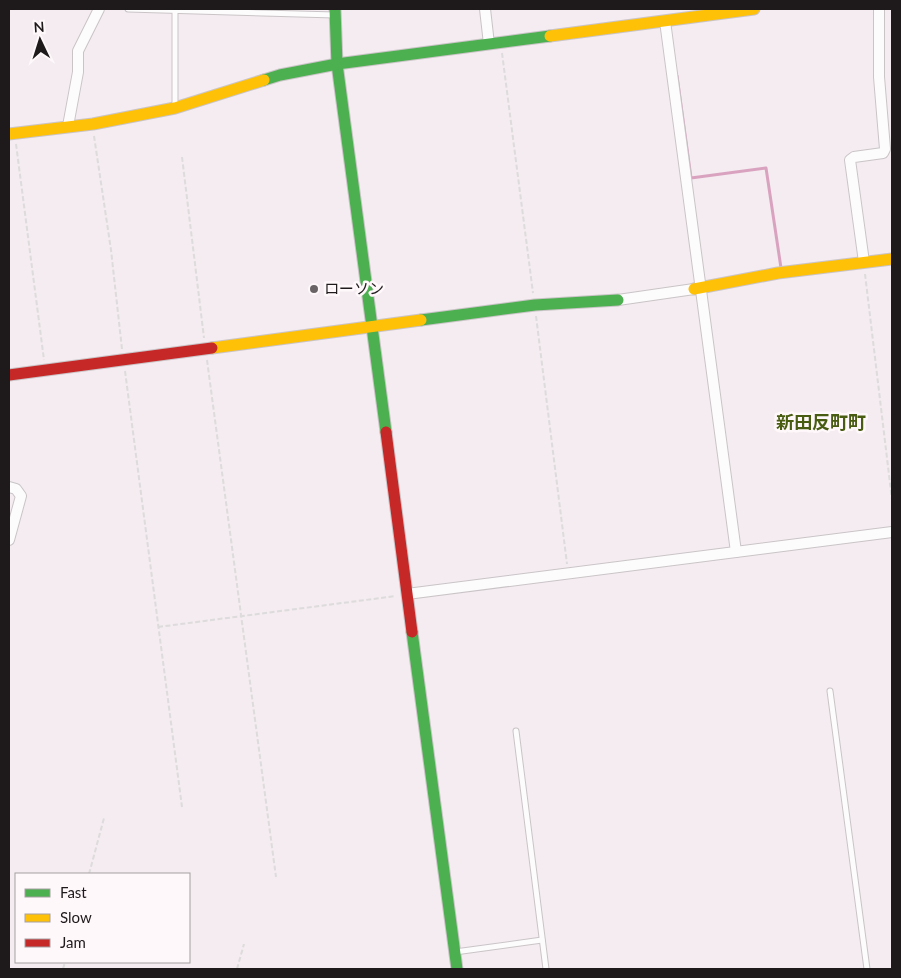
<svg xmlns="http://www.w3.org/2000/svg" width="901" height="978" font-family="Lato,'Noto Sans JP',sans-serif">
	<rect width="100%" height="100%" fill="#f4ecf0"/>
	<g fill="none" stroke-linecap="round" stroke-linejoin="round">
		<!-- stream -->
		<path stroke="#d9a3c0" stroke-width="3" d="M677,76L691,178L766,168L781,268"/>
		<!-- lane casing -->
		<g stroke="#cac4c7" stroke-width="7">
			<g id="lane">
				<path d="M128,9L335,15"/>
				<path d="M175,107V10"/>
				<path d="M830,691L867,969"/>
				<path d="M516,731L546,969"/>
				<path d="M455,952L542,940"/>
			</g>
		</g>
		<!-- street casing -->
		<g stroke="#cac4c7" stroke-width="12">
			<g id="street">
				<path d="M485,9L489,44"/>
				<path d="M665,21L736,552"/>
				<path d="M68,126L78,72V51L99,9"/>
				<path d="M864,262L850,160L854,157L883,153L885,149L879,77V9"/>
				<path d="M618,300L694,289"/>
				<path d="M9,487L16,489L21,496L9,540"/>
				<path d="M407,594L892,532"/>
			</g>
		</g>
		<!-- fast casing -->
		<g stroke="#cac4c7" stroke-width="13">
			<g id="fast">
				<path d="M335,9L337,64L386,432"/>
				<path d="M264,80L280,75L337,64L550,36"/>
				<path d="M421,320L535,305L618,300"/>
				<path d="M412,632L457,969"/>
			</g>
		</g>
		<!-- slow casing -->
		<g stroke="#cac4c7" stroke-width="13">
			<g id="slow">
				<path d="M550,36L754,9"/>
				<path d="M9,134L93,124L175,108L264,80"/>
				<path d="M694,289L778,273L892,259"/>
				<path d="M212,348L421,320"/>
			</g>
		</g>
		<!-- jam casing -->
		<g stroke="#cac4c7" stroke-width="13">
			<g id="jam">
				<path d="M9,375L212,348"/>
				<path d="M386,432L412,632"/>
			</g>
		</g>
		<!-- path -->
		<g stroke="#dddbdc" stroke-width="2" stroke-dasharray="5 2.5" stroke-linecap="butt">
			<path d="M502,53L533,293"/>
			<path d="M94,136L111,250L122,349"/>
			<path d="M16,144L44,360"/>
			<path d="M182,157L204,338"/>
			<path d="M865,274L892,500"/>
			<path d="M536,316L567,564"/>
			<path d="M207,360L276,877"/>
			<path d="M125,371L182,807"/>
			<path d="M158,627L396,596"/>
			<path d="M89,874L104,818"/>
			<path d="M63,969L65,962"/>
			<path d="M237,969L244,944"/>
		</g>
		<!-- lane -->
		<use href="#lane" stroke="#fdfcfd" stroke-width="5"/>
		<!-- street -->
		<use href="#street" stroke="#fdfcfd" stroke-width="10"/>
		<!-- fast -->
		<use href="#fast" stroke="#4caf50" stroke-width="11"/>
		<!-- slow -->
		<use href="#slow" stroke="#ffc107" stroke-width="11"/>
		<!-- jam -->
		<use href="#jam" stroke="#c62828" stroke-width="11"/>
	</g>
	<!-- markers -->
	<circle fill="#696366" stroke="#fff8fb" stroke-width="2" cx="314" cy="289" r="5"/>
	<g text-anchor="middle" stroke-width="5" stroke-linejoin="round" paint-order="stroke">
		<!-- poi labels -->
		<g font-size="15" fill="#1e191b" stroke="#fff8fb" text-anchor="start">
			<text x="324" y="294">ローソン</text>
		</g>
		<!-- quarter labels -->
		<g font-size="18" font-weight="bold" fill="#495d12" stroke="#fff8fb">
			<text x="821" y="429">新田反町町</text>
		</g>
	</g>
	<!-- border -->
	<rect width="901" height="978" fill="none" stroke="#1e191b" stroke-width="20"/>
	<!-- legend -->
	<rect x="15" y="873" width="175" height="90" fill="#fff8fb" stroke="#a59fa1"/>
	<rect x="25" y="889" width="25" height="8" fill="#4caf50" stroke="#a59fa1"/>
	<text x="60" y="898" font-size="15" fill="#1e191b">Fast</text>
	<rect x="25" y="914" width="25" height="8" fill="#ffc107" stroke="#a59fa1"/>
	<text x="60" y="923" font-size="15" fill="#1e191b">Slow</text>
	<rect x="25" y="939" width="25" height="8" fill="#c62828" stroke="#a59fa1"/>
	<text x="60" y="948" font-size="15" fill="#1e191b">Jam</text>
	<!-- north arrow -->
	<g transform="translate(40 40) rotate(356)" stroke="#fff8fb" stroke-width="4" paint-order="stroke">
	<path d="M0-4L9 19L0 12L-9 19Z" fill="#1e191b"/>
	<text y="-8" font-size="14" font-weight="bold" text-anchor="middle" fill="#1e191b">N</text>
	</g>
</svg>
